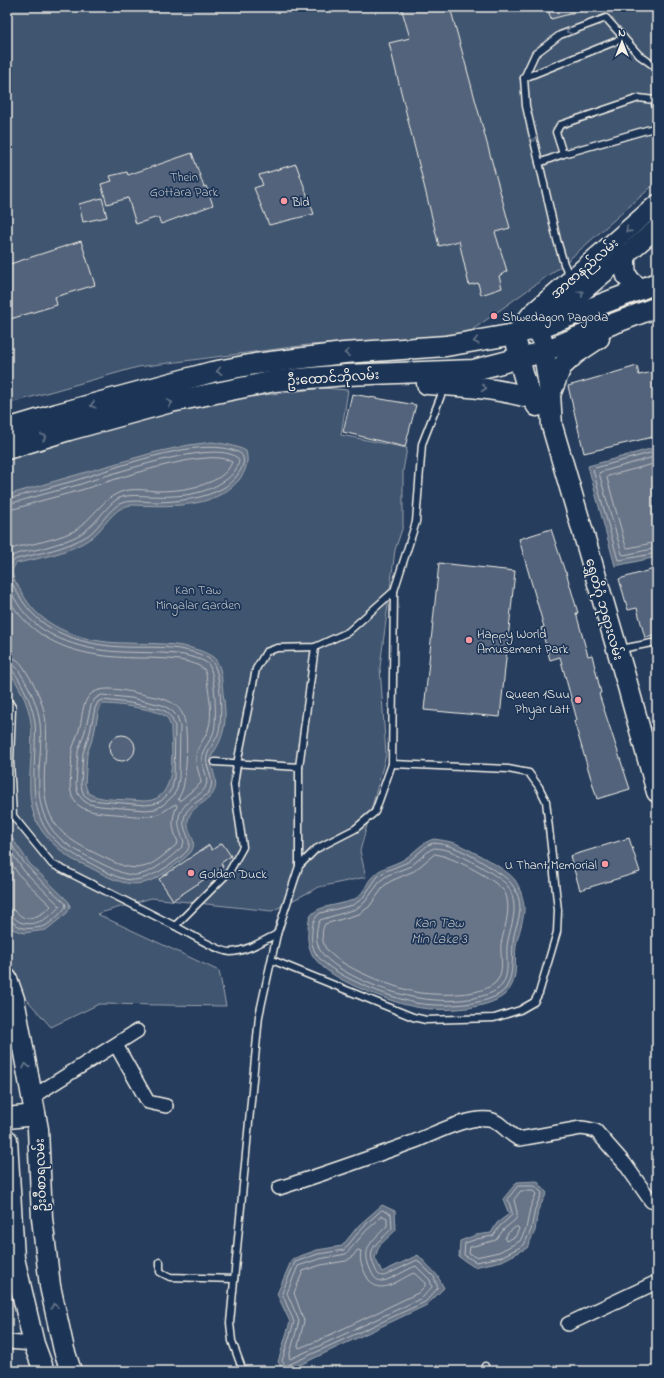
<svg xmlns="http://www.w3.org/2000/svg" width="664" height="1378" font-family="'Indie Flower','Noto Sans Myanmar',sans-serif">
	<rect width="100%" height="100%" fill="#263d5d"/>
	<filter id="ink" filterUnits="userSpaceOnUse"><feTurbulence type="fractalNoise" baseFrequency=".025" numOctaves="2"/><feDisplacementMap in="SourceGraphic" scale="8" xChannelSelector="R" yChannelSelector="G"/><feConvolveMatrix kernelMatrix="1 2 1 2 8 2 1 2 1" color-interpolation-filters="sRGB"/></filter>
	<g filter="url(#ink)">
		<!-- green -->
		<g fill="#40546f" stroke="#9aa2ac">
			<path d="M7,7H657V182L564,264L461,338L308,345L138,367L7,404Z"/>
			<path d="M323,388L348,390L341,435L407,448L403,471V526L395,550L380,667L386,755L360,851L366,877L319,887L272,911L151,898L97,914L219,971L226,1006L99,1004L51,1027L14,985L7,962V455L182,405Z"/>
		</g>
		<!-- water -->
		<g fill="#677588" stroke="#9fa7ae" fill-rule="evenodd">
			<path d="M212,442C224,444 235,445 246,451C249,462 246,471 239,480C213,510 167,506 131,505C112,508 106,527 91,538C72,552 41,558 17,563C10,569 12,576 17,584C22,593 28,604 35,611C58,634 94,643 125,643C151,644 177,642 201,651C206,653 213,656 216,660C222,669 222,682 223,693C225,706 227,722 222,735C220,743 215,750 211,757C210,768 218,778 215,789C211,803 190,805 188,820C186,833 199,839 191,852C186,858 177,864 170,869C162,875 153,881 143,883C124,887 106,876 89,867C83,864 76,862 70,858C62,852 48,840 42,831C20,800 35,758 31,724C29,704 19,685 7,669V495L152,453L189,445ZM104,704C116,704 156,709 165,716C169,719 169,723 171,727C171,747 178,793 152,800C144,802 136,800 128,800C115,799 99,800 88,793L85,784L87,754L94,734L99,709L101,705Z"/>
			<path d="M657,447V557L615,566L588,466Z"/>
			<path d="M7,823L12,838L30,864L69,902L70,907L67,913L46,930L24,933L12,929L7,921Z"/>
			<path d="M434,839C441,840 448,841 455,843C469,849 507,869 515,880C520,887 523,898 524,906C525,918 518,934 516,946C514,961 519,976 509,990C494,1011 438,1012 416,1007C398,1004 382,997 366,991C349,984 323,972 313,956C309,949 307,939 308,932C308,926 308,919 312,914C320,904 346,906 358,897C365,891 367,881 374,875C383,866 396,865 406,858C416,851 422,842 434,839Z"/>
			<path d="M537,1181L547,1193L538,1210L535,1231L527,1248L502,1261L474,1267L459,1257L460,1241L476,1235L491,1233L497,1223L509,1214L503,1199L517,1182Z"/>
			<path d="M382,1205L395,1211L396,1230L379,1246L375,1258L382,1272L418,1255L437,1275L444,1288L427,1305L287,1371H284L278,1362L290,1322L277,1294L292,1259L317,1250L342,1246L359,1225Z"/>
		</g>
		<g fill="none" stroke-linecap="round" stroke-linejoin="round">
			<!-- shore -->
			<g stroke="#bcbfc2" stroke-width="1">
				<path d="M657,451L595,468L593,470L618,560H620L657,553"/>
				<path d="M657,456L601,472L599,473L622,554L624,555L657,548"/>
				<path d="M657,463L608,476L607,478L626,547L628,548L657,542"/>
				<path d="M7,498C16,498 25,494 33,492C48,488 62,484 77,480C115,468 194,438 232,450C240,452 245,455 243,464C241,473 232,482 225,487C204,499 181,501 158,502C147,502 136,500 125,502C110,505 100,528 87,536C65,549 40,553 16,559C4,568 8,576 14,587C19,596 25,606 32,613C54,637 93,646 124,647C148,648 173,645 196,653C202,655 210,658 213,663C221,674 223,722 218,734C215,742 209,748 207,756C204,766 214,776 211,787C207,801 185,803 184,820C182,831 194,841 187,851C176,863 148,881 131,880C117,879 103,870 90,863C74,855 53,843 44,826C31,802 34,774 35,747C35,739 36,731 35,723C33,707 26,692 18,678C14,673 13,669 7,668"/>
				<path d="M7,503C16,503 25,499 34,497C48,493 63,489 78,485C102,477 223,435 239,460C238,470 230,478 221,483C200,496 174,497 150,496C140,496 129,494 119,498C112,502 107,508 101,515C93,524 85,533 73,538C61,543 48,547 35,550C25,552 15,552 7,560"/>
				<path d="M7,510C18,509 29,504 40,501C52,498 65,494 78,491C105,483 211,445 232,462C228,472 220,478 210,482C193,489 175,491 156,491C147,490 138,489 129,490C104,493 94,519 74,531C62,537 46,541 33,544C24,546 14,546 7,552"/>
				<path d="M7,585C13,596 20,609 29,618C53,642 90,651 123,652C144,653 163,652 184,655C191,657 204,659 209,665C215,674 217,720 214,731C212,739 204,747 202,755C200,766 211,778 205,788C203,792 198,795 194,797C175,812 176,822 184,842L182,847C168,859 150,877 130,875C120,873 111,868 102,864C83,854 60,844 49,825C30,794 44,757 40,723C38,707 31,690 22,676C18,669 15,663 7,663"/>
				<path d="M7,597C39,651 90,658 148,658C166,659 189,658 204,669L206,674C208,691 214,713 208,730C205,739 197,746 196,756C195,765 200,774 201,783L181,800H179L178,799C180,795 182,792 183,788C187,772 189,726 182,713C174,699 159,698 145,695C131,692 107,685 94,692C81,699 83,718 79,730C77,737 74,743 72,750C71,757 72,764 71,771C70,784 68,799 81,807C91,813 104,813 116,814C129,815 145,819 158,814C165,812 170,806 176,804L177,806C171,819 172,829 178,842L177,844C149,868 141,876 105,858C87,849 65,840 54,822C36,793 49,755 46,723C44,705 37,688 27,673C22,664 18,657 7,657"/>
				<path d="M102,695L131,698L162,705L171,710L177,716L180,727L179,778L177,789L173,796L163,805L156,809L145,810L100,806L89,804L84,801L78,794L76,784L78,751L85,731L91,705L95,699Z"/>
				<path d="M103,700L130,703L161,709L168,713L172,719L175,727L174,778L172,788L168,794L161,801L154,804L145,805L100,801L91,800L84,795L82,790L81,784L83,753L90,732L95,708L98,702Z"/>
				<path d="M7,834C17,862 44,883 65,903L66,906C63,912 51,923 45,926C40,928 28,929 23,928C15,926 13,920 7,920"/>
				<path d="M434,843C458,845 479,860 499,873C511,880 520,893 520,908C520,917 516,926 514,935C511,952 515,974 506,988C492,1007 438,1007 416,1003C392,998 327,975 315,952C312,946 311,938 312,932C312,924 314,918 320,913L353,905L362,899L378,876L386,871L408,862L428,845Z"/>
				<path d="M7,846L24,871L60,906C51,917 35,928 20,922C15,920 14,915 7,914"/>
				<path d="M435,848C440,849 445,849 450,851C463,856 498,875 507,885C510,889 512,894 513,899C517,915 509,930 507,946C506,959 510,973 502,985C496,992 487,995 478,997C460,1002 437,1001 418,998C391,994 337,974 321,952C315,943 315,929 320,920L356,909L365,902L381,880L388,875L411,866L430,850Z"/>
				<path d="M435,854C451,856 491,877 502,889C505,891 506,895 507,899C510,914 504,929 501,944C500,956 505,972 496,982C481,997 440,995 420,993C397,989 337,967 325,947C322,941 321,930 325,924L359,914L369,907L385,885L391,881L414,871Z"/>
				<path d="M7,857L19,875L51,906C45,913 30,922 21,916C16,912 14,909 7,908"/>
				<path d="M518,1186H535L542,1193L535,1209L531,1230L524,1245L501,1257L476,1262L464,1255L465,1243L477,1239L493,1236L500,1226L512,1215V1212L508,1199Z"/>
				<path d="M521,1191H533L536,1194L530,1208L526,1229L520,1241L499,1252L476,1257L469,1253L470,1247L496,1240L504,1229L514,1221L517,1217V1212L514,1200Z"/>
				<path d="M382,1210L391,1214L392,1228C381,1242 364,1246 375,1268C377,1273 378,1276 384,1276L417,1260L434,1277L438,1288L425,1302L286,1366L282,1361L294,1322L282,1293L295,1262L318,1254L344,1250L362,1228Z"/>
				<path d="M383,1216L387,1218V1226C372,1241 360,1248 371,1271C373,1276 376,1281 382,1281C389,1281 407,1269 416,1266L430,1280L432,1287L422,1298L319,1346L290,1359L289,1357L299,1321L287,1293L298,1266L319,1259L346,1254L366,1231Z"/>
				<path d="M516,1227H518L519,1229L515,1237L506,1241L505,1238L508,1233Z"/>
				<path d="M358,1250L361,1251C359,1261 362,1267 366,1275C378,1300 398,1279 414,1273L425,1283V1286L418,1293L317,1341L299,1348L298,1346L304,1321L294,1293L303,1271L321,1265L346,1261L352,1257Z"/>
			</g>
		</g>
		<!-- building -->
		<g fill="#52647b" stroke="#f4f1e8">
			<path d="M401,7H450L510,228L495,232L507,271L499,276L502,288L481,295L478,283L469,285L459,241L439,246L389,43L410,38Z"/>
			<path d="M547,7H581V11L551,19Z"/>
			<path d="M192,153L204,187L206,186L213,205L161,224L158,217L136,224L128,198L107,204L101,184L112,181L110,176L127,172L128,175Z"/>
			<path d="M296,164L314,214L269,225L254,188L263,185L259,175Z"/>
			<path d="M102,198L107,217L83,222L79,204Z"/>
			<path d="M81,241L95,285L55,297L57,305L7,320V265Z"/>
			<path d="M637,366L639,375L657,371V402L652,403L657,427V436L584,453L568,386Z"/>
			<path d="M352,394L416,405L405,447L343,432Z"/>
			<path d="M551,529L565,572H566L578,613H576L588,656L592,655L601,693L599,694L630,789L597,799L574,721L577,720L560,657L550,660L541,628L544,627L519,539Z"/>
			<path d="M439,563L515,571L500,717L424,710Z"/>
			<path d="M657,568V635L645,638L637,608L628,610L619,579Z"/>
			<circle cx="122" cy="748" r="13"/>
			<path d="M629,838L640,872L580,890L570,856Z"/>
			<path d="M222,843L231,856L221,863L223,867L173,900L159,879L209,845L212,850Z"/>
		</g>
		<g fill="none" stroke-linecap="round" stroke-linejoin="round">
			<!-- service casing -->
			<g stroke="#f4f1e8" stroke-width="9">
				<g id="service">
					<path d="M524,78L624,38"/>
					<path d="M563,154L556,132L560,125L639,98L654,100L657,111"/>
					<path d="M539,163L563,154L657,127"/>
					<path d="M570,277L564,264L557,240L526,106L524,78L535,54L560,35L606,18L639,55L657,68"/>
					<path d="M621,649L657,642"/>
					<path d="M7,699L12,707L10,762L13,816L52,864L175,926L229,872L243,847L234,785L237,764L256,669L266,652L277,648L315,647L348,632L394,591L416,522L422,444L444,388"/>
					<path d="M215,762L299,767"/>
					<path d="M299,866V767L315,647"/>
					<path d="M175,926C186,932 221,953 231,952C247,951 263,941 277,934"/>
					<path d="M272,960L413,1017L426,1020L494,1018L520,1010L534,1002L539,993L557,932L558,910L546,801L539,787L529,773L508,769L392,764"/>
					<path d="M160,1262V1272L170,1277L234,1279"/>
					<path d="M485,1366L486,1371"/>
					<path d="M243,1371L232,1341L230,1323L259,1016L277,934L299,866L316,849L355,829L375,812L392,764L394,591"/>
				</g>
			</g>
			<!-- minor casing -->
			<g stroke="#f4f1e8" stroke-width="16">
				<g id="minor">
					<path d="M116,1045L148,1102L166,1106"/>
					<path d="M32,1097L137,1031"/>
					<path d="M279,1188C324,1174 369,1158 413,1142C434,1134 467,1116 489,1119C501,1121 508,1135 519,1139L581,1128L588,1129L596,1131L625,1164L651,1201L657,1203"/>
					<path d="M568,1324L657,1282"/>
					<path d="M7,1342L34,1344"/>
				</g>
			</g>
			<!-- secondary casing -->
			<g stroke="#f4f1e8" stroke-width="21">
				<g id="secondary">
					<path d="M545,324L657,228"/>
					<path d="M515,334L531,314L657,204"/>
				</g>
			</g>
			<!-- primary casing -->
			<g stroke="#f4f1e8" stroke-width="23">
				<g id="primary">
					<path d="M625,257C625,275 625,279 641,289"/>
					<path d="M542,339L550,394L552,426L627,683L657,792"/>
					<path d="M517,345C520,364 526,390 537,406"/>
					<path d="M427,384C462,386 497,388 531,398"/>
					<path d="M551,392L561,367L575,354L599,338"/>
					<path d="M7,429L57,414L212,372L255,364L344,353L446,346L515,334L541,327L657,283"/>
					<path d="M7,449L69,430L171,402L275,381L346,375L474,370L543,352L578,337L657,307"/>
					<path d="M7,979L14,999L38,1129L42,1218L50,1286L64,1350L71,1371"/>
					<path d="M7,1118L35,1115"/>
					<path d="M7,1140L14,1258L34,1344L44,1371"/>
				</g>
			</g>
			<!-- service -->
			<use href="#service" stroke="#1d3557" stroke-width="6"/>
			<!-- minor -->
			<use href="#minor" stroke="#1d3557" stroke-width="13"/>
			<!-- secondary -->
			<use href="#secondary" stroke="#1d3557" stroke-width="18"/>
			<!-- primary -->
			<use href="#primary" stroke="#1d3557" stroke-width="20"/>
		</g>
		<!-- one-way arrows -->
		<defs><path id="oneway-chevron" d="M-2-3.5L2.5 0L-2 3.5" fill="none" stroke-width="1.6" stroke-linecap="round" stroke-linejoin="round"/></defs>
		<g stroke="#68778a">
			<use href="#oneway-chevron" transform="translate(569 31) rotate(161)"/>
			<use href="#oneway-chevron" transform="translate(533 139) rotate(77)"/>
			<use href="#oneway-chevron" transform="translate(628 230) rotate(139)"/>
			<use href="#oneway-chevron" transform="translate(581 293) rotate(-40)"/>
			<use href="#oneway-chevron" transform="translate(476 341) rotate(169)"/>
			<use href="#oneway-chevron" transform="translate(347 353) rotate(176)"/>
			<use href="#oneway-chevron" transform="translate(219 371) rotate(169)"/>
			<use href="#oneway-chevron" transform="translate(484 388) rotate(6)"/>
			<use href="#oneway-chevron" transform="translate(170 403) rotate(-14)"/>
			<use href="#oneway-chevron" transform="translate(93 405) rotate(165)"/>
			<use href="#oneway-chevron" transform="translate(44 437) rotate(-17)"/>
			<use href="#oneway-chevron" transform="translate(26 1066) rotate(-101)"/>
			<use href="#oneway-chevron" transform="translate(54 1306) rotate(-103)"/>
		</g>
	</g>
	<!-- markers -->
	<g fill="#ff9aa2" stroke="#1d3557" stroke-width="1.5">
		<circle cx="284" cy="201" r="4"/>
		<circle cx="494" cy="316" r="4"/>
		<circle cx="469" cy="640" r="4"/>
		<circle cx="578" cy="700" r="4"/>
		<circle cx="605" cy="864" r="4"/>
		<circle cx="191" cy="873" r="4"/>
	</g>
	<g text-anchor="middle" stroke-width="3.5" stroke-linejoin="round" paint-order="stroke">
		<!-- park labels -->
		<g font-size="13" fill="#bec2c4" stroke="#1d3557">
			<text x="184" y="181">Thein<tspan x="184" dy="15">Gottara Park</tspan></text>
			<text x="198" y="594">Kan Taw<tspan x="198" dy="15">Mingalar Garden</tspan></text>
		</g>
		<!-- poi labels -->
		<g font-size="13" fill="#f4f1e8" stroke="#1d3557" text-anchor="start">
			<text x="292" y="206">Bld</text>
			<text x="502" y="321">Shwedagon Pagoda</text>
			<text x="477" y="638">Happy World<tspan x="477" dy="15">Amusement Park</tspan></text>
			<text x="570" y="698" text-anchor="end">Queen 1Suu<tspan x="570" dy="15">Phyar Latt</tspan></text>
			<text x="597" y="869" text-anchor="end">U Thant Memorial</text>
			<text x="199" y="878">Golden Duck</text>
		</g>
		<!-- street labels -->
		<g font-size="13" fill="#f4f1e8" stroke="#1d3557">
			<text transform="translate(584 268) rotate(-41)" y="5">အာဇာနည်လမ်း</text>
			<text transform="translate(333 377) rotate(-4)" y="5">ဦးထောင်ဘိုလမ်း</text>
			<text transform="translate(605 609) rotate(74)" y="5">ရွှေတိဂုံ ဘုရားလမ်း</text>
			<text transform="translate(40 1175) rotate(-92)" y="5">ဦးဝီစာရလမ်း</text>
		</g>
		<!-- water labels -->
		<g font-size="14" font-style="italic" fill="#bcbfc2" stroke="#1d3557">
			<text x="439" y="927">Kan Taw<tspan x="439" dy="16">Min Lake 3</tspan></text>
		</g>
	</g>
	<!-- margin -->
	<rect width="664" height="1378" fill="none" stroke="#1d3557" stroke-width="24"/>
	<rect x="12" y="12" width="640" height="1354" fill="none" stroke="#f4f1e8" stroke-width="1.5" filter="url(#ink)"/>
	<!-- north arrow -->
	<g transform="translate(622 42)" stroke="#1d3557" stroke-width="3" paint-order="stroke">
	<path d="M0-3L7 15L0 10L-7 15Z" fill="#f4f1e8"/>
	<text y="-6" font-size="11" font-weight="bold" text-anchor="middle" fill="#f4f1e8">N</text>
	</g>
</svg>
